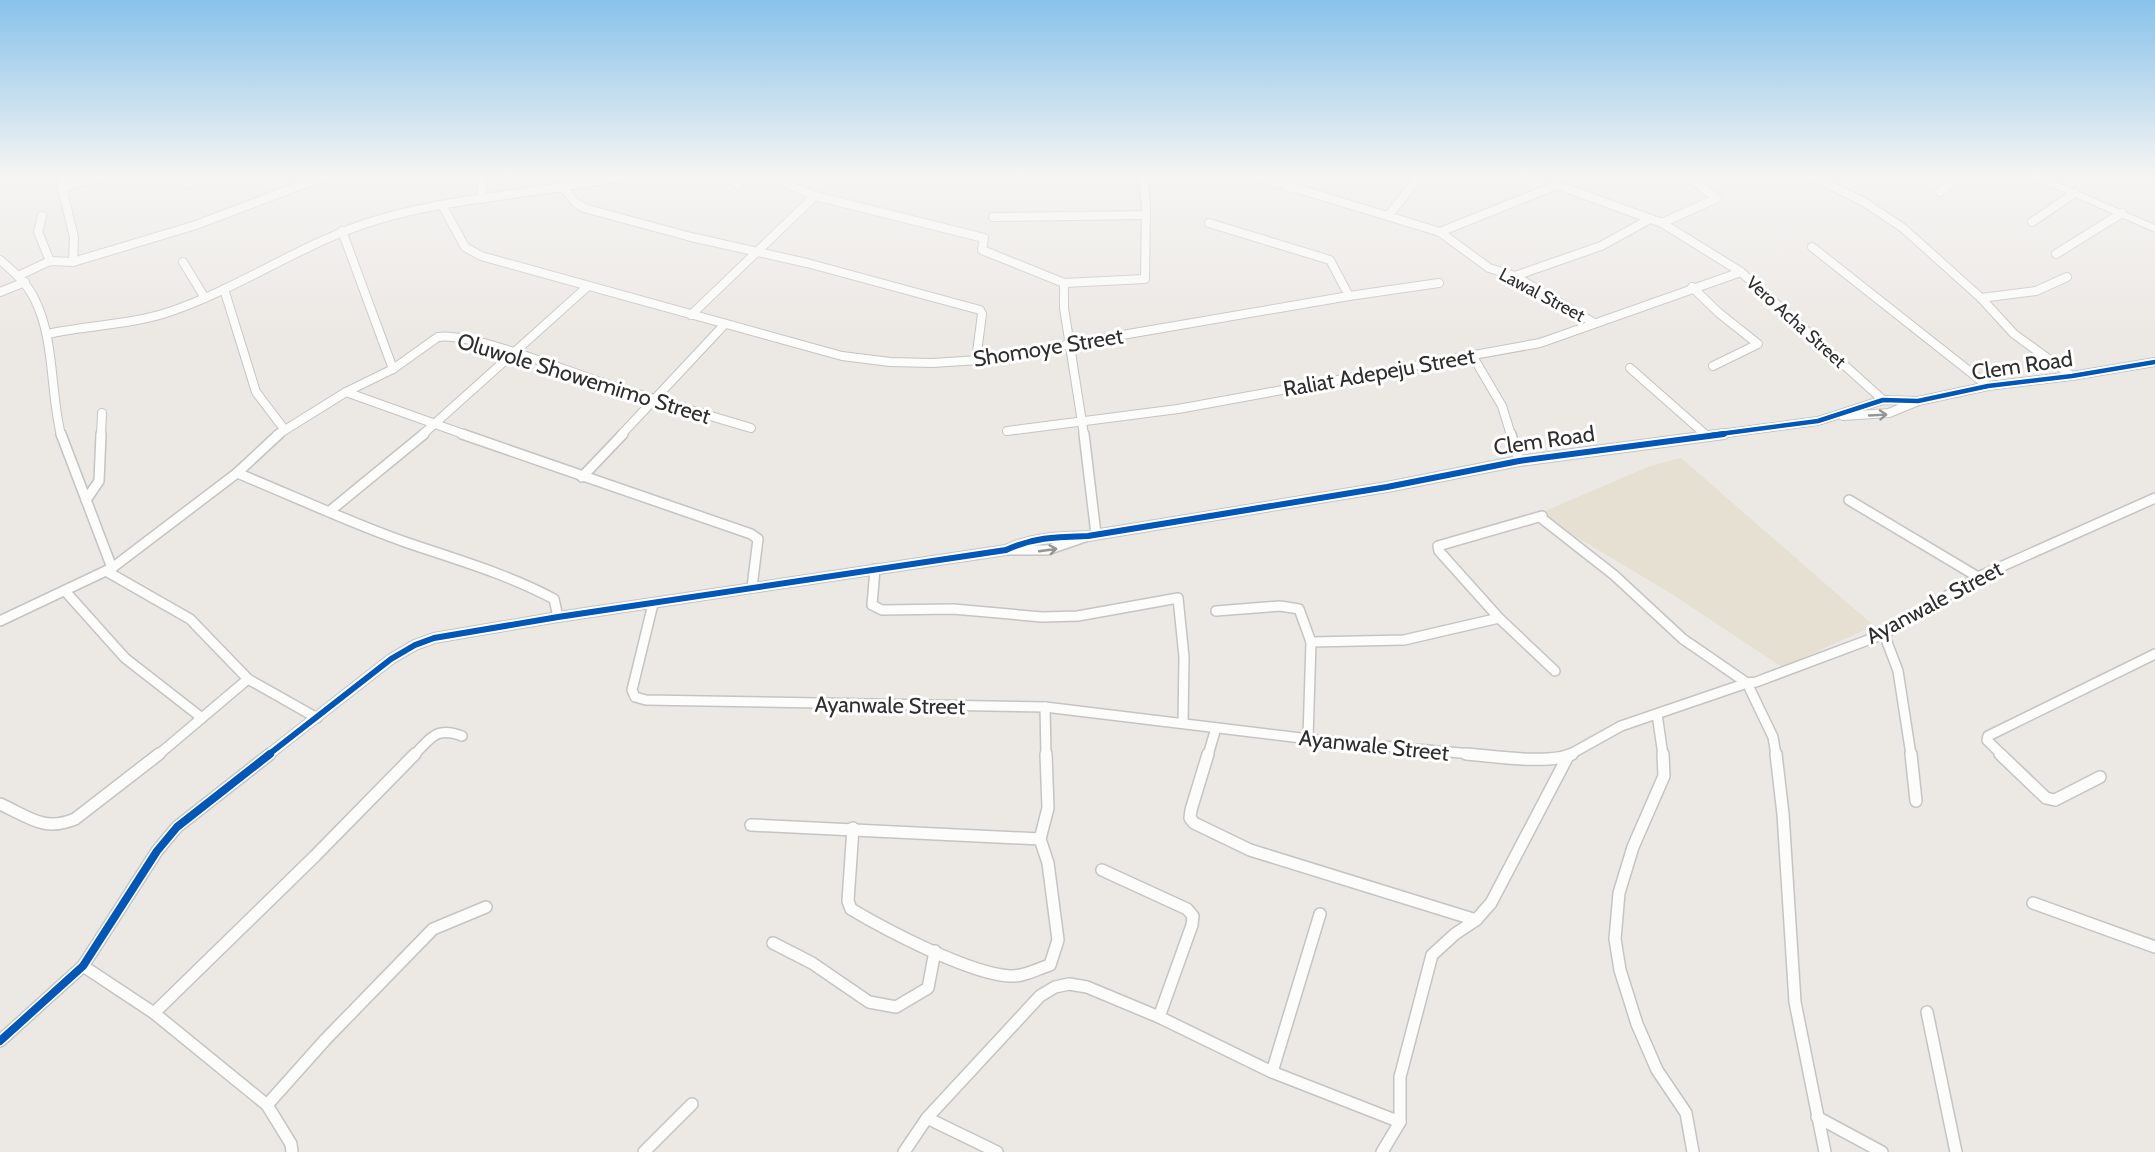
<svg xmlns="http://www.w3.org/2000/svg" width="2155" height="1152" font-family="Cabin,sans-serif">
	<rect width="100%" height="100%" fill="#ece8e4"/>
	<!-- education -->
	<path fill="#e6e0d3" d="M1681,458L1874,626L1782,667L1675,596L1538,514L1650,466Z"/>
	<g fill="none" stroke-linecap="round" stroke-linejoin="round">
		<!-- street-far2 casing -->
		<g stroke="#c5c4c5" stroke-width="10">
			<g id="street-far2">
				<path d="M62,176V188L74,237L73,262"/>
				<path d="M183,176L188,184"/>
				<path d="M480,176L483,199"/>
				<path d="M729,176L738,185"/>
				<path d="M1812,176L1864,202L1903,228L1981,298L2014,334L2072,376"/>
				<path d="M1259,177L1440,232L1489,268L1515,276L1594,323"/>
				<path d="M780,181L815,196L984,238L982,250L1064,283L1145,279L1146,206L1143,176"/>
				<path d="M62,188L102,176"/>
				<path d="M1289,188L1301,176"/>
				<path d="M564,189L576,203L584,208L691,237L807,263L980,310L982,314L976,360"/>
				<path d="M1940,192L1961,176"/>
				<path d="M442,205L465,247L481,256L842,356L890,362L932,363L1012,358L1070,344L1349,296L1439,283"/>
				<path d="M42,216L38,232L50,261"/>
				<path d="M1388,216L1420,176"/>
				<path d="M993,217L1146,215"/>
				<path d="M2032,222L2075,193"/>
				<path d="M1209,223L1330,260L1349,296"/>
				<path d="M1662,223L1717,198L1686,176"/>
				<path d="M342,231L393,369"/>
				<path d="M1440,232L1557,185L1662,223L1741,272L1883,400"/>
				<path d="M1812,247L1988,386"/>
				<path d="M2056,254L2122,213"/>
				<path d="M0,260C13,271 26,282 34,298C55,338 50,392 61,435"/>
				<path d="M183,262L205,298"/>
				<path d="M20,275L50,261L73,262L196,225L325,176"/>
				<path d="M1515,276L1601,246L1650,219"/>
				<path d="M1064,283V308L1084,435"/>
				<path d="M1692,287L1719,313L1758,344L1713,366"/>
				<path d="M224,289L256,392L284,429"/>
				<path d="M0,292L25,282"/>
				<path d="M1981,298L2036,291L2067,277"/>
				<path d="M691,315L815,196"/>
				<path d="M47,334C88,325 132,325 172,311C244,286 307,240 380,219C459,196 542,194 622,176"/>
				<path d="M1472,355L1502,406L1511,435"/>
				<path d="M1630,368L1706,435"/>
				<path d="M346,392L466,435"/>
				<path d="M1843,416L1889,413L1916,402"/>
				<path d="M1007,431L1178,409L1540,343L1741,272"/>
				<path d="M101,435L102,413"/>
				<path d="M277,435L346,392L393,369L438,337C470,332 567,371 601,382C651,399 701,413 751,428"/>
				<path d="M422,435L587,287"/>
				<path d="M621,435L724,325"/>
				<path d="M1712,435L1818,421L1883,400L1918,401L1988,386L2072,376L2155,362"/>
			</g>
		</g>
		<!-- street-far1 casing -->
		<g stroke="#c5c4c5" stroke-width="12">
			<g id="street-far1">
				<path d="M61,434L112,568"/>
				<path d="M462,434L751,534L758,539L752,587"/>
				<path d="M1084,434L1096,534"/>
				<path d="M1511,434L1519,461"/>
				<path d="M237,473C294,496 350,523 408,543C458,560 507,574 554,599L558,617"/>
				<path d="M582,477L623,434"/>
				<path d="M86,500L99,481L101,434"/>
				<path d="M1849,500L1978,577"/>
				<path d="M330,511L424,434"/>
				<path d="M1006,550H1047L1085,537"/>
				<path d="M875,569L872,605L882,610L953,609L1042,617L1078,616L1178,598L1184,657L1183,723"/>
				<path d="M106,571L190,619L248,679L317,718"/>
				<path d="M65,591L125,658L202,718"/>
				<path d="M653,604L632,690L635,697L646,700L1045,707L1326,741L1483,755"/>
				<path d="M1216,611L1280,606L1299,609L1311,642L1308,738"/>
				<path d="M0,621L112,568L237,473L279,434"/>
				<path d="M1884,634L1898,671L1911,755"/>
				<path d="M1311,642L1404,640L1499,618"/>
				<path d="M1555,671L1499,618L1439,551L1438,546L1542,516L1540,517L1614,575L1683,639L1747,683L1773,737L1776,755"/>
				<path d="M1045,707L1046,755"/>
				<path d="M1657,714L1663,755"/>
				<path d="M158,755L248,679"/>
				<path d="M268,755L391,659L415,645L434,638L558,617L1006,550C1034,537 1058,537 1088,536L1387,487L1519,461L1724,434"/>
				<path d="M414,755C431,738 436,726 462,736"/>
				<path d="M1208,755L1216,728"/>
				<path d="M1569,755L1621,726L1747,683L1756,682L1884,634L1978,577L2155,498"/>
				<path d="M2002,755L1987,740L1988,736L2155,654"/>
			</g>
		</g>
		<!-- street casing -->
		<g stroke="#c5c4c5" stroke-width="14">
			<g id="street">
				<path d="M1208,754L1191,810L1190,818L1194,823L1250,850L1476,920"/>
				<path d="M1466,754C1491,756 1550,765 1572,754"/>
				<path d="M1663,754L1664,776L1633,847L1619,893L1615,939L1620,970L1637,1024L1657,1070L1686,1113L1693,1152"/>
				<path d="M1776,754L1783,814L1795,1002L1825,1152"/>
				<path d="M1911,754L1916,801"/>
				<path d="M2000,754L2046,798L2055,800L2100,777"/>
				<path d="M0,804C29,817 44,832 75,819L159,754"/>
				<path d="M751,825L1040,839"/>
				<path d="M853,828L848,901L851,909C886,930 970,974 1010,976C1023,977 1037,969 1050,965L1058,940L1048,863L1040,839L1048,808L1046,754"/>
				<path d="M1102,870L1187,909L1193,916L1192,925L1159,1017"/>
				<path d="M2033,903L2155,947"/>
				<path d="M773,943L812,963L869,1002L896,1007L928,988L935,951"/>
				<path d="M83,966L154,1013L267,1105L291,1144L292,1152"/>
				<path d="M1927,1012L1956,1152"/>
				<path d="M154,1013L315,856L415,754"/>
				<path d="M0,1041L83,966L157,851L177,827L270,754"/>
				<path d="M1272,1072L1320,914"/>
				<path d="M267,1105L325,1040L433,929L486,907"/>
				<path d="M1817,1117L1882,1152"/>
				<path d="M927,1118L997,1152"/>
				<path d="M644,1152L692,1104"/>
				<path d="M904,1152L927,1118L1040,996L1055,987L1069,984L1087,987L1159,1017L1272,1072L1400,1122"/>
				<path d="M1382,1152L1400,1122V1077L1432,955L1455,934L1476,920L1491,903L1568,756"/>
			</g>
		</g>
		<!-- secondary casing -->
		<g stroke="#c5c4c5" stroke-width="2">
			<path id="secondary" d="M2028,176H2042L2155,225V232Z"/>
		</g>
		<!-- street-far2 -->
		<use href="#street-far2" stroke="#fcfcfb" stroke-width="8"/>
		<!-- street-far1 -->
		<use href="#street-far1" stroke="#fcfcfb" stroke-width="9"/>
		<!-- street -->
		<use href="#street" stroke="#fcfcfb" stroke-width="11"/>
		<!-- secondary -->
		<use href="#secondary" fill="#fcfcfb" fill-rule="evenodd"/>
		<!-- cycleway-far2 casing -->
		<g stroke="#fff" stroke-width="8">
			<path id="cycleway-far2" d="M1712,435L1818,421L1883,400L1918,401L1988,386L2072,376L2155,362"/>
		</g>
		<!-- cycleway-far1 casing -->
		<g stroke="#fff" stroke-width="10">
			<path id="cycleway-far1" d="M268,755L391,659L415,645L434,638L558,617L1006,550C1034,537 1058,537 1088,536L1387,487L1519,461L1724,434"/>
		</g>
		<!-- cycleway casing -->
		<g stroke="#fff" stroke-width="11">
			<path id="cycleway" d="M0,1041L83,966L157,851L177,827L270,754"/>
		</g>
		<!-- cycleway-far2 -->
		<use href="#cycleway-far2" stroke="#0057b8" stroke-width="4.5"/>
		<!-- cycleway-far1 -->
		<use href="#cycleway-far1" stroke="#0057b8" stroke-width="6"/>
		<!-- cycleway -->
		<use href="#cycleway" stroke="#0057b8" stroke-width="8"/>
	</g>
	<!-- one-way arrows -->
	<defs><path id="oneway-shaft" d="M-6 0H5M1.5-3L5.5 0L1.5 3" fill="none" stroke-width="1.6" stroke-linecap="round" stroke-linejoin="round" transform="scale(1.5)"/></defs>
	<g stroke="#959594">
		<use href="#oneway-shaft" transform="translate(1878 415) rotate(-3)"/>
		<use href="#oneway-shaft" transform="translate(1048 550) rotate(-8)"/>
	</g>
	<!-- sky -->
	<linearGradient id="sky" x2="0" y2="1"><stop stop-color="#88c2ea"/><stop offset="0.52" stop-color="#f6f5f3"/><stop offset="1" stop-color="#f6f5f3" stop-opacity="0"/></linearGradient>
	<rect width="2155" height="338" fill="url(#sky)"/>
	<g text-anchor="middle" stroke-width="6" stroke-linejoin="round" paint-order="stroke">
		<!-- far-street labels -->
		<g font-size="18" fill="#2e2e2e" stroke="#fff">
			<text transform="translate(1542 295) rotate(28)" y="6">Lawal Street</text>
			<text transform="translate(1796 322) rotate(42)" y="6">Vero Acha Street</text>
		</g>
		<!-- street labels -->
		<g font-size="22" fill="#2e2e2e" stroke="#fff">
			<text transform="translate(1048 347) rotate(-9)" y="8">Shomoye Street</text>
			<text transform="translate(2022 365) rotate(-8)" y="8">Clem Road</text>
			<text transform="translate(1379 372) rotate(-10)" y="8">Raliat Adepeju Street</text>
			<text transform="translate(584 378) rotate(17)" y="8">Oluwole Showemimo Street</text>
			<text transform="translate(1544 440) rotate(-8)" y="8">Clem Road</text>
			<text transform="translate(1934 602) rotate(-28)" y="8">Ayanwale Street</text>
			<text transform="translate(890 705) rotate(1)" y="8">Ayanwale Street</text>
			<text transform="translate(1374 745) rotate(6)" y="8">Ayanwale Street</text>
		</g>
	</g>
</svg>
